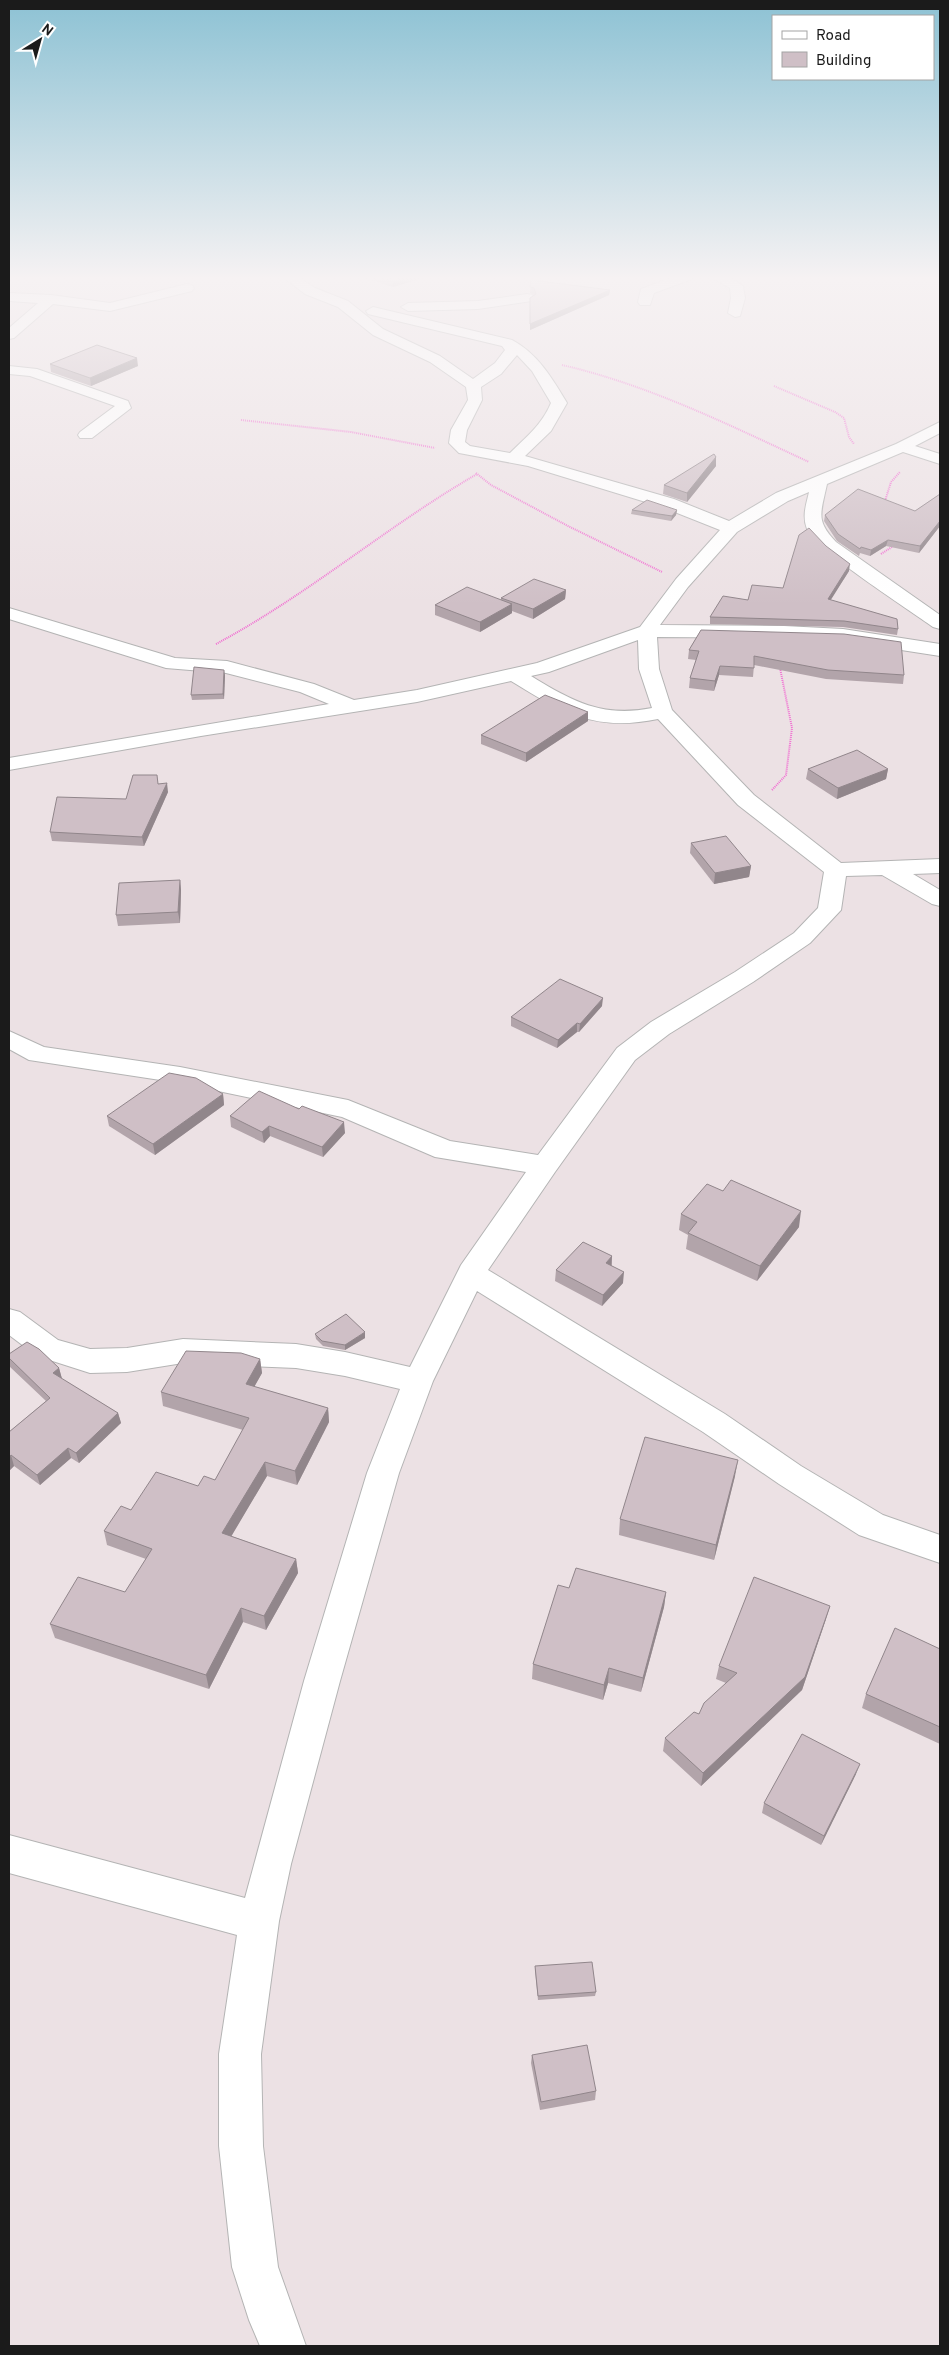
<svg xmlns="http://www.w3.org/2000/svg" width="949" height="2355" font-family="Overpass,sans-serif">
	<rect width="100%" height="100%" fill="#ece1e4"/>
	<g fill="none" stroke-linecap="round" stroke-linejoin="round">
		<!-- minor casing -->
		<g stroke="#b4b4b4" stroke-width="2">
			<g id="minor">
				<path d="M282,276H296L315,288L348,301L383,329L440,356L473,379L495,363L505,350L502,346L368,314L366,311L373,307L512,340C538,354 552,378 567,403L551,431L525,456L674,499L729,521L776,493L896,444L940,422V433L915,446L940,454V464L903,452L827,484C821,513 815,520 836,542L940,615V629L933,627C910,610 815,550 807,529C802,516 806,505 809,492L788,501L737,532L688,587L660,625L784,626L843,629L940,644V656L843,641L784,638L657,637L659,669L672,710L754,795L841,863L940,859V873L913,874L940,890V906L932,904L882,875L846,876L841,910L810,943L753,982L669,1034L635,1060L555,1172L488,1270L725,1414L801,1466L883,1515L940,1535V1563L859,1535L779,1484L703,1432L477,1291L433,1381L399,1473L340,1681L291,1864L279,1921L261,2054L263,2146L278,2267L306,2346H260L249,2320L232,2267L219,2146V2054L237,1935L9,1873V1835L245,1898L304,1681L367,1473L400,1389L345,1376L296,1368L183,1363L127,1372L90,1373L37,1356L9,1335V1309L20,1312L58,1340L90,1349L127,1348L183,1339L296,1344L345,1352L410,1367L461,1265L526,1172L435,1157L342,1117L180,1083L29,1060L9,1049V1031L44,1047L180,1067L348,1100L450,1141L538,1155L617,1048L651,1022L735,972L794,933L818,908L824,872L738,805L658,719C595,732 563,713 511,681L417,702L201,736L9,770V758L329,704L300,692L226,673L166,668L9,619V608L175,658L227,661L314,684L354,700L417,690L537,663L640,627L676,579L720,530L662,507L528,466L459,453L449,443L451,430L468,400L466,387L430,362L373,335L338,307L305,294ZM517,355L532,371L551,403C542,425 526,437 510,453L470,446L465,442L467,430L482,400L481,387L501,374ZM638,640L639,669L652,708C602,718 572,701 531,676L549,672Z"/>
				<path d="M676,276H693L692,279L654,293L650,305H640L638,302L641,289Z"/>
				<path d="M713,276H728L743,286L745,298L740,316L735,317L728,313L731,298L730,288L714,279Z"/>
				<path d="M187,284L192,285L194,288L192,291L110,311L53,304L14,338L9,339V328L38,303L9,301V293L51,295L110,303Z"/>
				<path d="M527,294L532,295L534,298L532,301L478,309L408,311L401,307L408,303L478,301Z"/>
				<path d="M9,366L37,369L128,401L131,408L92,438H80L78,435L80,432L115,406L30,376L9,374Z"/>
			</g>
		</g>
		<!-- path -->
		<g stroke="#f16ed2" stroke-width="2" stroke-dasharray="1 1" stroke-linecap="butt">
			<path d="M562,365C649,385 729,425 809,462"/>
			<path d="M774,386L835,412L844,418L849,437L854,444"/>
			<path d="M241,420L351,432L435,448"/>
			<path d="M476,473L491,485L568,526L662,572"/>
			<path d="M885,501L891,482L900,472"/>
			<path d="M881,554L895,545"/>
			<path d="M216,644C308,595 387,526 477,474"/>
			<path d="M772,790L786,775L792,728L780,668"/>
		</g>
		<!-- minor -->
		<use href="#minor" fill="#fff" fill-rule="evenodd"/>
	</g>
	<!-- wall -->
	<g fill="#b2a4aa">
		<path d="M359,276H428L393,287Z"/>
		<path d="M531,280L610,290L609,295L530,330V298L534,295L530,293Z"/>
		<path d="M50,364L138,366L91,386L51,372Z"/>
		<path d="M716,457V466L687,502L663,494L664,485Z"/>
		<path d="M940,494V526L919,553L886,546L870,556L860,553L859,556L837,541L824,521L825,515L915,511Z"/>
		<path d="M632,510H677L676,515L671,521L631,514Z"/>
		<path d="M849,571L830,600L898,629L897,635L843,627L710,624V617L748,600L783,588Z"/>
		<path d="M566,590L565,599L533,619L512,611V613L480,632L435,615V605L501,600V598Z"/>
		<path d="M701,630L904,675L903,684L826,679L754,665L753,677L719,675L714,691L689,688L690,678L696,660L688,659L689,650Z"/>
		<path d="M225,675L224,699L192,700L191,695Z"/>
		<path d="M588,712V721L526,762L481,744V735Z"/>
		<path d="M808,769H888L886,779L837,799L806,779Z"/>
		<path d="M158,784L168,792L144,846L52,841L50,832L126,799Z"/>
		<path d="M691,843L751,866L749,877L714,884L690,853Z"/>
		<path d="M180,880L181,890L180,923L118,926L116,915Z"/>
		<path d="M602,1006L579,1032H577L557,1048L511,1026V1017Z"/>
		<path d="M223,1094L224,1105L155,1155L109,1126L107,1116Z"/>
		<path d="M299,1109L345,1133L323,1157L270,1136L264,1143L231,1127L230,1116Z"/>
		<path d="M681,1214L799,1227L757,1281L686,1249L688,1235L679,1230Z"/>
		<path d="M612,1256V1266L623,1283L602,1306L555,1281L556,1270Z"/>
		<path d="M315,1334L365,1338L345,1350L323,1346L316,1339Z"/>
		<path d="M9,1354L59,1368L62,1379L118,1413L121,1423L79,1463L71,1458L40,1485L14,1466L9,1471V1432L46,1401L9,1366Z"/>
		<path d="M260,1359L262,1373L254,1387L328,1408L329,1422L297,1485L267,1476L231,1536L296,1559L298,1573L266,1630L243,1622L209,1689L55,1638L50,1624L125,1592L146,1559L107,1545L104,1531L131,1510L215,1480L243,1430L163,1406L161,1392Z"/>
		<path d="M735,1476L714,1560L619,1535L620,1519Z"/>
		<path d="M569,1588L666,1592L664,1607L641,1692L608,1683L603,1700L532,1679L533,1664Z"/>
		<path d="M826,1619L802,1690L701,1786L663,1751L665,1738L699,1714L726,1683L716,1679L719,1666Z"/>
		<path d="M940,1649V1744L862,1708L866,1694Z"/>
		<path d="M856,1774L821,1845L762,1813L764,1803Z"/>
		<path d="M535,1966L596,1992L595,1996L538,2000L535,1970Z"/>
		<path d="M532,2055L596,2091L595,2100L540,2110L531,2063Z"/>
	</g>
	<!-- shaded-wall -->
	<g fill="#91868b">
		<path d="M409,276H428L393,287V281Z"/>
		<path d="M610,290L609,295L530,330V324Z"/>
		<path d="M137,358L138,366L91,386L90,378Z"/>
		<path d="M716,457V466L687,502V493Z"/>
		<path d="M677,510L676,515L671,521L672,516Z"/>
		<path d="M940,521V526L919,553L920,546Z"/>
		<path d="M888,540L886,546L870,556L871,550Z"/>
		<path d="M850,564L849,571L827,606L828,599Z"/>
		<path d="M566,590L565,599L533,619V609Z"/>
		<path d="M512,604V613L480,632V622Z"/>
		<path d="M720,666L719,675L714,691L715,681Z"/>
		<path d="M224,670L225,675L224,699L223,694Z"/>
		<path d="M588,712V721L526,762V753Z"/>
		<path d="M888,769L886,779L837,799L838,788Z"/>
		<path d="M167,783L168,792L144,846L142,837Z"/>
		<path d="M751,866L749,877L714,884L715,873Z"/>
		<path d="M180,880L181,890L180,923L178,912Z"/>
		<path d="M603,998L602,1006L579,1032L580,1024Z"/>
		<path d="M577,1023V1032L557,1048L558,1040Z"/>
		<path d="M223,1094L224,1105L155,1155L153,1144Z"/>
		<path d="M344,1122L345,1133L323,1157L322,1147Z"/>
		<path d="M269,1126L270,1136L264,1143L262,1132Z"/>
		<path d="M801,1211L799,1227L757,1281L760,1266Z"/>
		<path d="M612,1256L611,1267L606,1263Z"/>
		<path d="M624,1272L623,1283L602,1306L603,1295Z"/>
		<path d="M365,1332V1338L345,1350V1345Z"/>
		<path d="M260,1359L262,1373L248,1398L246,1384Z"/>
		<path d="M59,1368L62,1379L53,1373Z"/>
		<path d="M328,1408L329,1422L297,1485L295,1471Z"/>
		<path d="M118,1413L121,1423L79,1463L76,1453Z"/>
		<path d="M68,1448L71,1458L40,1485L37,1475Z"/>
		<path d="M11,1455L14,1466L9,1471V1458Z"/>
		<path d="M738,1460L735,1476L714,1560L716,1545Z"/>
		<path d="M265,1462L267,1476L225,1547L222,1533Z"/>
		<path d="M296,1559L298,1573L266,1630L264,1616Z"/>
		<path d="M666,1592L664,1607L641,1692L643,1678Z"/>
		<path d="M830,1606L826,1619L802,1690L701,1786L703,1773Z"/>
		<path d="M241,1608L243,1622L209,1689L206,1675Z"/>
		<path d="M609,1668L608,1683L603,1700L604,1685Z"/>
		<path d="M860,1764L856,1774L821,1845L824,1836Z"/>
	</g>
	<!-- building -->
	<g fill="#cfbfc6" stroke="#91868b">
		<path d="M377,276H409L393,281Z"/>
		<path d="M531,280L610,290L530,324V298L536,294L534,288L530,287Z"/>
		<path d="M97,345L137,358L90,378L50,364Z"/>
		<path d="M714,454L716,457L687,493L664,485Z"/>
		<path d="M858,489L915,511L940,494V521L920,546L888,540L871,550L861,547L860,549L838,534L825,515Z"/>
		<path d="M647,500L677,510L672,516L632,510Z"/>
		<path d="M809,528L826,546L850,564L828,599L897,619L898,629L844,621L710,617L723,596L748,600L752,585L783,588L799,535Z"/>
		<path d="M534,579L566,590L533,609L501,598Z"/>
		<path d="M467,587L512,604L480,622L435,605Z"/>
		<path d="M701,630L844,634L901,642L904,675L828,670L754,656V668L720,666L715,681L690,678L699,651L689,650Z"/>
		<path d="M194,667L224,670L223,694L191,695Z"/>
		<path d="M545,695L588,712L526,753L481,735Z"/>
		<path d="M857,750L888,769L838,788L808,769Z"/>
		<path d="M133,775H157L158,784L167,783L142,837L50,832L57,797L126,799Z"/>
		<path d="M726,836L751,866L715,873L691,843Z"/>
		<path d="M180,880L178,912L116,915L119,883Z"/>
		<path d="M560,979L603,998L580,1024L577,1023L558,1040L511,1017Z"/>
		<path d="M169,1073L196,1078L223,1094L153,1144L107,1116Z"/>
		<path d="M259,1091L299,1109L302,1106L344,1122L322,1147L269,1126L262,1132L230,1116Z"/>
		<path d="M731,1180L801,1211L760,1266L688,1233L697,1222L681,1214L707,1184L723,1191Z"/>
		<path d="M583,1242L612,1256L606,1263L624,1272L603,1295L556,1270Z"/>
		<path d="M346,1314L365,1332L345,1345L322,1341L315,1334Z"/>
		<path d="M27,1342L39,1349L59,1368L53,1373L118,1413L76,1453L68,1448L37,1475L11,1455L9,1458V1432L50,1398L9,1358V1354Z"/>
		<path d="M186,1351L241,1353L260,1359L246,1384L328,1408L295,1471L265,1462L222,1533L296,1559L264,1616L241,1608L206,1675L50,1624L78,1577L125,1592L152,1549L104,1531L121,1506L131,1510L156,1472L198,1486L204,1476L215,1480L249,1418L161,1392Z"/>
		<path d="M645,1437L738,1460L716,1545L620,1519Z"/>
		<path d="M576,1568L666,1592L643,1678L609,1668L604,1685L533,1664L558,1585L569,1588Z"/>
		<path d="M754,1577L830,1606L805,1677L703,1773L665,1738L694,1712L699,1714L704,1703L737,1673L719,1666Z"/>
		<path d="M895,1628L940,1649V1727L866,1694Z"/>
		<path d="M802,1734L860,1764L824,1836L764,1803Z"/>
		<path d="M592,1962L596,1992L538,1996L535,1966Z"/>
		<path d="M587,2045L596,2091L541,2102L532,2055Z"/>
	</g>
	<!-- sky -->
	<linearGradient id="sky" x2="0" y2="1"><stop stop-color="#8dc2d4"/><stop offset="0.46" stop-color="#f6f2f3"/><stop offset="1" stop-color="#f6f2f3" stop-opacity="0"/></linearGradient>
	<rect width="949" height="605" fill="url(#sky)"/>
	<!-- border -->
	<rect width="949" height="2355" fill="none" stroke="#1b1b1b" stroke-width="20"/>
	<!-- legend -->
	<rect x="772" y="15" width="162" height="65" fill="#ffffff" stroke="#a4a4a4"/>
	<rect x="782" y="31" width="25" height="8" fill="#ffffff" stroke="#a4a4a4"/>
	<text x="816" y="40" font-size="15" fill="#1b1b1b">Road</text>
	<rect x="782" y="52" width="25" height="15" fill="#cfbfc6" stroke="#a4a4a4"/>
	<text x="816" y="65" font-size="15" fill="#1b1b1b">Building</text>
	<!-- north arrow -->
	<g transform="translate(40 40) rotate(37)" stroke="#ffffff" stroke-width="4" paint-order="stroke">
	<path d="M0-4L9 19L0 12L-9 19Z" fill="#1b1b1b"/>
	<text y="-8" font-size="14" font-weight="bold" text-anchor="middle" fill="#1b1b1b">N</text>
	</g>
</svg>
